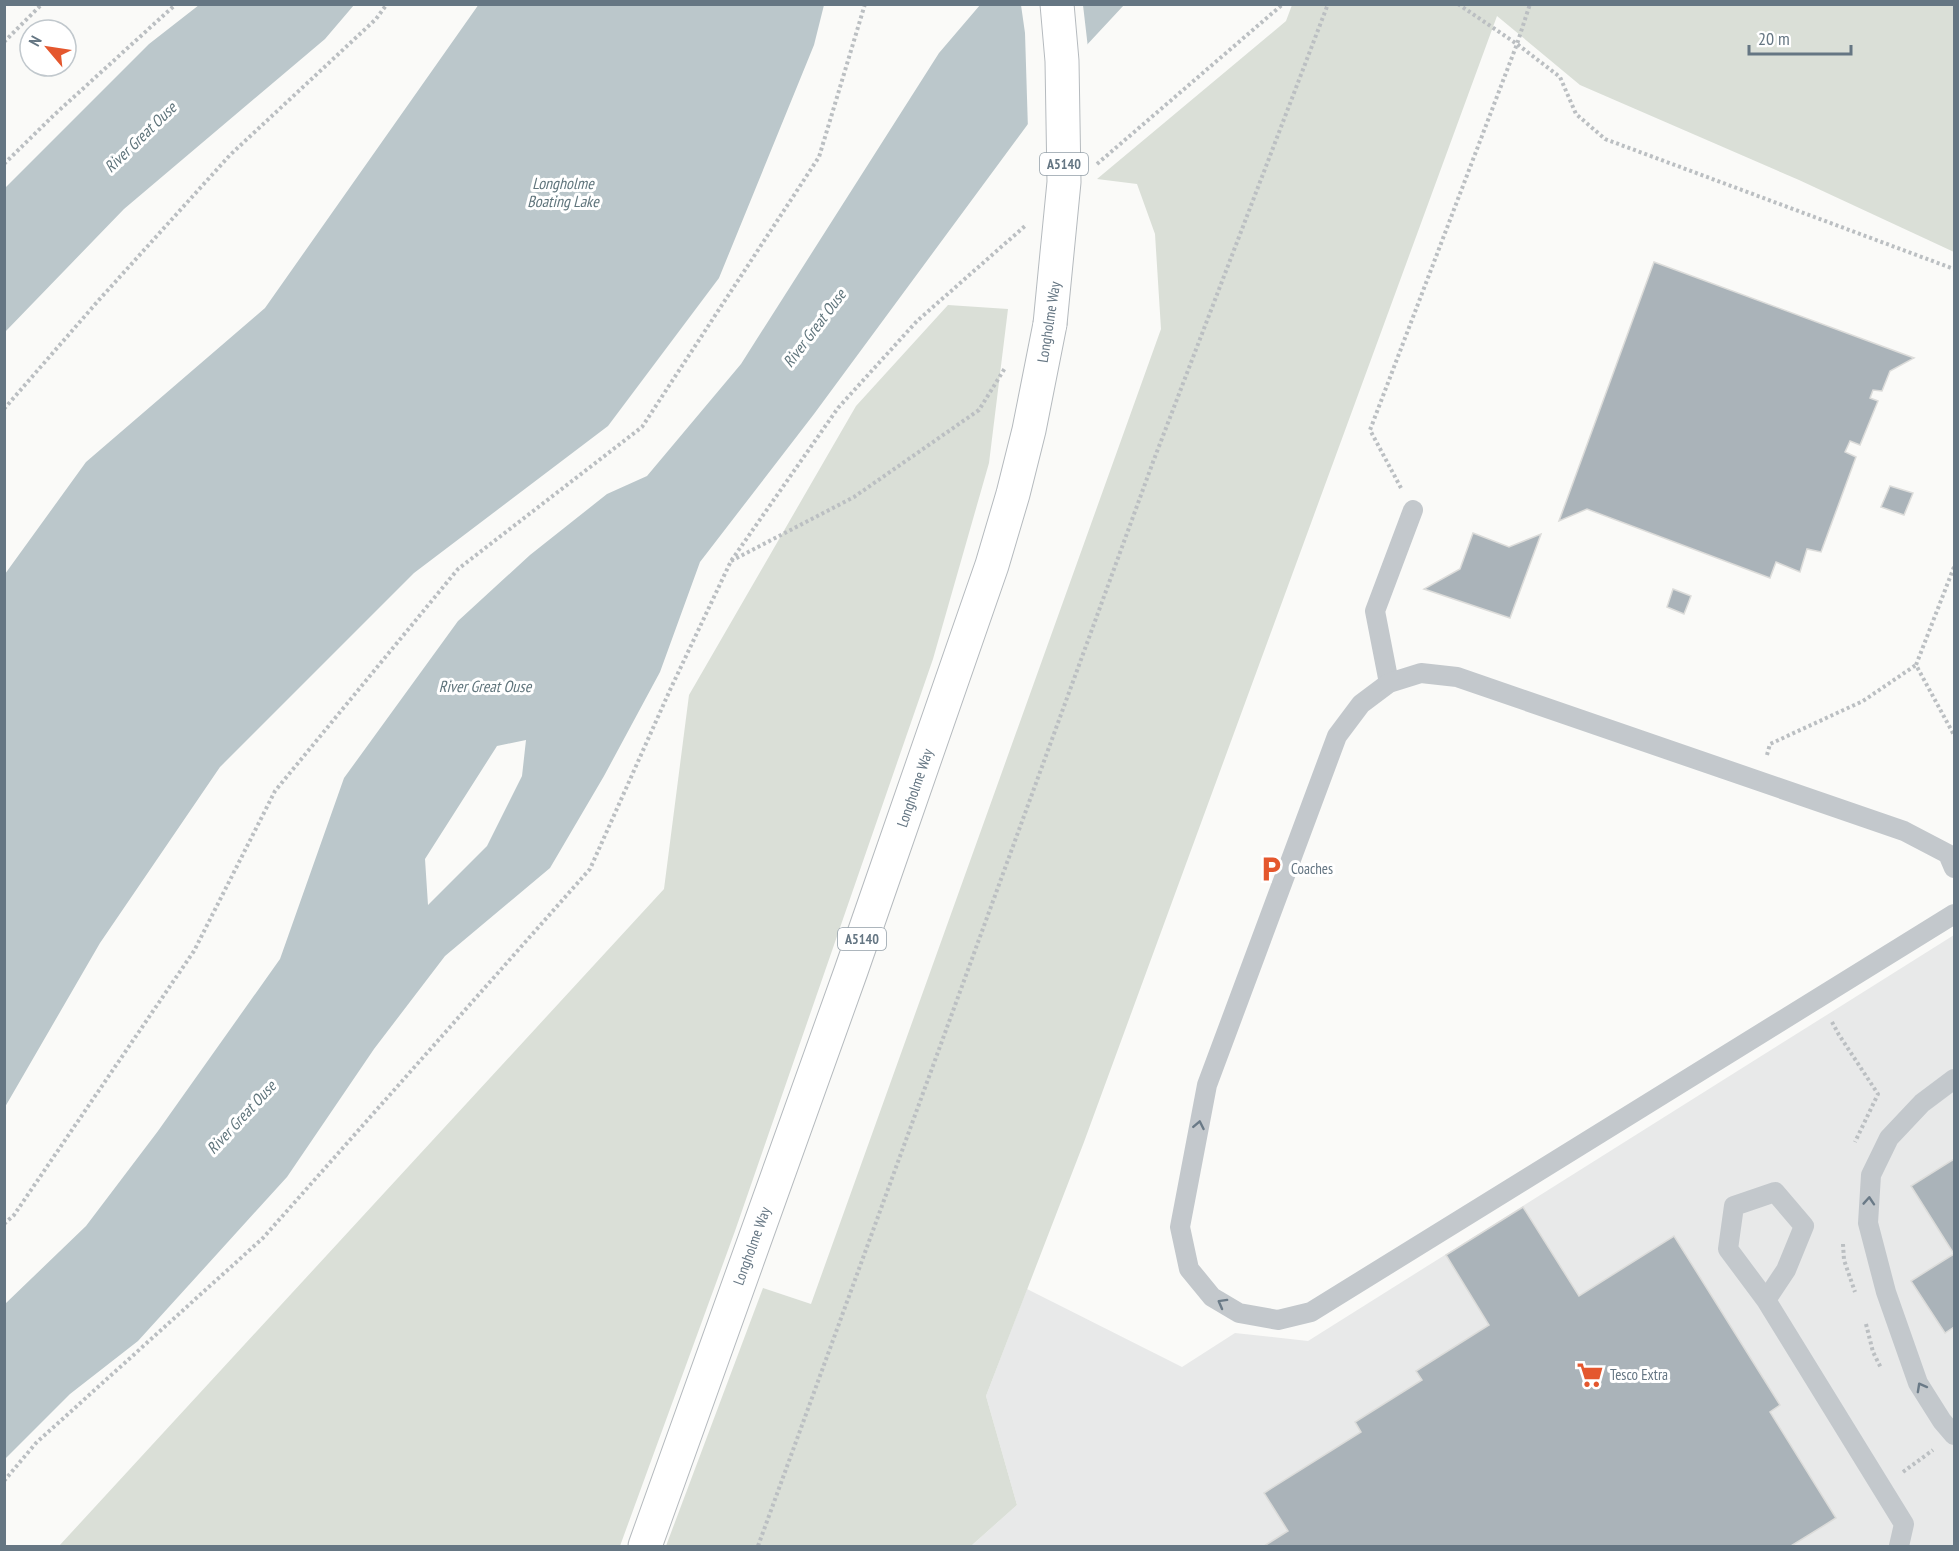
<svg xmlns="http://www.w3.org/2000/svg" width="1959" height="1551" font-family="'PT Sans Narrow',sans-serif">
	<rect width="100%" height="100%" fill="#fafaf8"/>
	<!-- built -->
	<path fill="#e8e9e9" d="M1954,935V1546H971L1017,1505L986,1396L1027,1289L1182,1367L1235,1333L1308,1341Z"/>
	<!-- green -->
	<g fill="#dadfd7">
		<path d="M1292,5H1954V252L1799,180L1580,85L1497,16L1084,1142L986,1396L1017,1505L971,1546H666L763,1288L811,1304L1161,329L1155,234L1137,184L1097,179L1286,21Z"/>
		<path d="M948,305L1008,309L989,463L933,659L735,1231L620,1546H59L664,889L689,695L856,406Z"/>
	</g>
	<!-- water -->
	<g fill="#bbc7cb" fill-rule="evenodd">
		<path d="M479,4L824,5L814,45L719,278L608,426L414,573L220,767L100,943L5,1107V574L86,462L265,308Z"/>
		<path d="M199,5H354L325,39L124,209L5,332V188L149,44Z"/>
		<path d="M980,5H1124L1084,48L814,414L700,562L660,672L604,776L550,868L445,956L374,1049L287,1177L138,1341L70,1394L5,1459V1304L86,1226L158,1131L280,959L344,778L458,621L530,555L607,494L647,476L741,364L939,53ZM526,740L522,776L487,846L428,905L425,859L497,746Z"/>
	</g>
	<!-- pier -->
	<path fill="#fafaf8" d="M1021,5H1083L1088,48L1028,130L1025,33Z"/>
	<!-- building -->
	<g fill="#aab3b9" stroke="#dcdcda" stroke-width="1.5">
		<path d="M1654,262L1914,358L1890,371L1882,391L1873,390L1870,398L1878,401L1860,445L1850,441L1845,452L1856,457L1821,552L1807,549L1800,572L1776,562L1770,578L1587,509L1559,521Z"/>
		<path d="M1890,486L1913,493L1904,515L1881,507Z"/>
		<path d="M1473,533L1509,547L1541,534L1510,618L1424,589L1460,569Z"/>
		<path d="M1673,589L1691,596L1684,614L1667,607Z"/>
		<path d="M1954,1159V1327L1945,1333L1911,1281L1954,1254L1911,1186Z"/>
		<path d="M1523,1207L1579,1296L1674,1236L1780,1405L1770,1412L1836,1518L1791,1546H1264L1288,1531L1264,1493L1361,1432L1355,1422L1422,1380L1416,1371L1489,1325L1446,1255Z"/>
	</g>
	<g fill="none" stroke-linecap="round" stroke-linejoin="round">
		<!-- primary casing -->
		<g stroke="#b5babe" stroke-width="35">
			<path id="primary" d="M645,1546L851,971L992,565L1013,494L1029,430L1050,324"/>
		</g>
		<!-- path -->
		<g stroke="#bbbfc2" stroke-width="4" stroke-dasharray="3 3" stroke-linecap="butt">
			<path d="M1458,4L1517,44L1560,77L1576,114L1605,139L1954,269"/>
			<path d="M4,42L42,4"/>
			<path d="M4,164L54,115L176,4"/>
			<path d="M1097,164L1283,4"/>
			<path d="M4,409L98,301L230,155L376,19L387,4"/>
			<path d="M1401,488L1370,430L1517,44L1530,4"/>
			<path d="M731,561L854,497L979,410L1005,368"/>
			<path d="M1954,567L1916,665L1954,735"/>
			<path d="M1767,755L1770,744L1863,701L1916,665"/>
			<path d="M1832,1022L1839,1035L1878,1094L1855,1142"/>
			<path d="M4,1224L14,1215L194,951L275,791L458,569L642,427L819,157L865,4"/>
			<path d="M1843,1244L1844,1260L1855,1292"/>
			<path d="M1866,1324L1873,1352L1881,1368"/>
			<path d="M1903,1472L1933,1450"/>
			<path d="M4,1481L36,1443L263,1238L590,869L670,690L731,561L838,408L917,321L1025,226"/>
			<path d="M758,1546L1153,462L1328,4"/>
		</g>
		<!-- lane -->
		<g stroke="#c3c8cc" stroke-width="20">
			<path d="M1389,683L1375,611L1413,510"/>
			<path d="M1954,868L1948,854L1904,831L1457,677L1421,673L1389,683L1361,704L1337,736L1207,1085L1180,1227L1189,1269L1212,1297L1239,1313L1278,1320L1311,1312L1954,914"/>
			<path d="M1954,1079L1922,1103L1889,1138L1871,1175L1868,1223L1886,1292L1918,1383L1942,1421L1954,1435"/>
			<path d="M1766,1300L1786,1270L1804,1226L1775,1192L1734,1206L1728,1249L1766,1300L1904,1524L1899,1546"/>
		</g>
		<!-- primary -->
		<use href="#primary" stroke="#fff" stroke-width="33"/>
		<!-- primary-bridge casing -->
		<g stroke="#b5babe" stroke-width="35" stroke-linecap="butt">
			<path id="primary-bridge" d="M1050,324L1064,182L1062,61L1057,4"/>
		</g>
		<!-- primary-bridge -->
		<use href="#primary-bridge" stroke="#fff" stroke-width="33"/>
	</g>
	<!-- one-way arrows -->
	<defs><path id="oneway-chevron" d="M-2-3.5L2.5 0L-2 3.5" fill="none" stroke-width="1.6" stroke-linecap="round" stroke-linejoin="round" transform="scale(1.5)"/></defs>
	<g stroke="#6a7a87">
		<use href="#oneway-chevron" transform="translate(1199 1125) rotate(-79)"/>
		<use href="#oneway-chevron" transform="translate(1869 1201) rotate(-86)"/>
		<use href="#oneway-chevron" transform="translate(1222 1303) rotate(-151)"/>
		<use href="#oneway-chevron" transform="translate(1921 1387) rotate(-119)"/>
	</g>
	<!-- icons -->
	<defs>
		<g id="parking-bare" transform="scale(2.07)"><path d="M-3.5-5.5H1a3.5 3.5 0 0 1 0 7H-1V5.5H-3.5ZM-1-3.4V-.6H.8a1.4 1.4 0 0 0 0-2.8Z" fill="#e4572e" stroke="#fff" stroke-width="2.5" paint-order="stroke"/></g>
		<g id="supermarket-bare" transform="scale(2.07)"><path d="M-6-5.5h2.5l.6 2H6L4.5 2H-2.5L-4.4-4H-6ZM-1.5 3.2a1.3 1.3 0 1 0 .1 0ZM3 3.2a1.3 1.3 0 1 0 .1 0Z" fill="#e4572e" stroke="#fff" stroke-width="2.5" paint-order="stroke"/></g>
	</defs>
	<g fill-rule="evenodd">
		<use href="#parking-bare" x="1271" y="869"/>
		<use href="#supermarket-bare" x="1590" y="1375"/>
	</g>
	<g text-anchor="middle" stroke-width="6" stroke-linejoin="round" paint-order="stroke">
		<!-- shield labels -->
		<g fill="#fff" stroke="#939fa8" stroke-width="1.5">
			<rect x="1040" y="153" width="48" height="22" rx="4.5"/>
			<rect x="838" y="928" width="48" height="22" rx="4.5"/>
		</g>
		<g font-size="14" font-weight="bold" fill="#657683">
			<text x="1064" y="169">A5140</text>
			<text x="862" y="944">A5140</text>
		</g>
		<!-- street labels -->
		<g font-size="15" fill="#657683" stroke="#fff">
			<text transform="translate(1049 322) rotate(-81)" y="5">Longholme Way</text>
			<text transform="translate(915 788) rotate(-71)" y="5">Longholme Way</text>
			<text transform="translate(752 1246) rotate(-70)" y="5">Longholme Way</text>
		</g>
		<!-- poi labels -->
		<g font-size="15" fill="#657683" stroke="#fff" text-anchor="start">
			<text x="1291" y="874">Coaches</text>
			<text x="1610" y="1380">Tesco Extra</text>
		</g>
		<!-- water labels -->
		<g font-size="16" font-style="italic" fill="#60757c" stroke="#fff">
			<text transform="translate(140 137) rotate(-44)" y="6">River Great Ouse</text>
			<text x="563" y="189">Longholme<tspan x="563" dy="18">Boating Lake</tspan></text>
			<text transform="translate(814 328) rotate(-53)" y="6">River Great Ouse</text>
			<text x="485" y="692">River Great Ouse</text>
			<text transform="translate(241 1117) rotate(-47)" y="6">River Great Ouse</text>
		</g>
	</g>
	<!-- border -->
	<rect width="1959" height="1551" fill="none" stroke="#657683" stroke-width="12"/>
	<!-- north arrow -->
	<g transform="translate(48 48) rotate(299)"><circle r="28" fill="#ffffff" stroke="#c1c8cd" stroke-width="1.5"/>
	<path d="M0-4.5L10 22L0 15L-10 22Z" fill="#e4572e"/>
	<text y="-9" font-size="16" font-weight="bold" text-anchor="middle" fill="#657683">N</text>
	</g>
	<!-- scale -->
	<path d="M1749 45v9h102v-9" fill="none" stroke="#657683" stroke-width="3"/>
	<text x="1758" y="45" font-size="18" fill="#657683" stroke="#ffffff" stroke-width="4.5" paint-order="stroke">20 m</text>
</svg>
